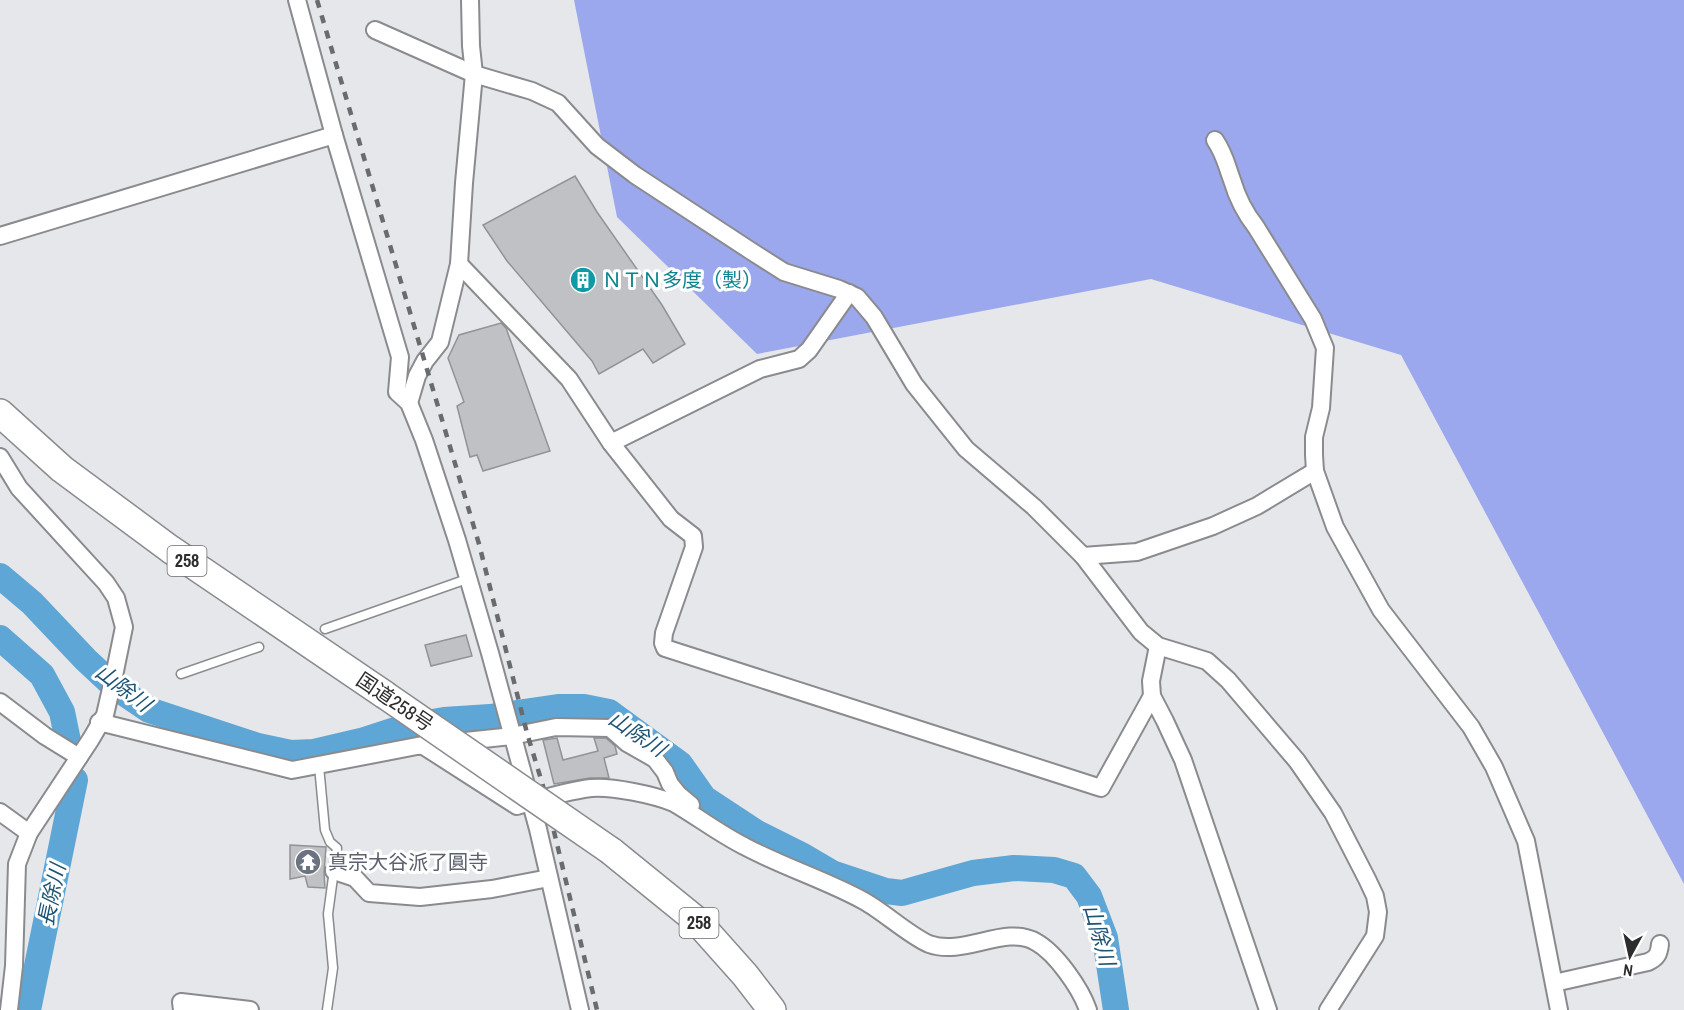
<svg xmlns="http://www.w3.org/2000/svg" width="1684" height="1010" font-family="'Archivo Narrow','Noto Sans JP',sans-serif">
	<rect width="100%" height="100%" fill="#e6e7ea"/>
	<!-- forest -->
	<path fill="#9ca8ed" d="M574,0H1684V884L1401,355L1151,279L757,354L617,217Z"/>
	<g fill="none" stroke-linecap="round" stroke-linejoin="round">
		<!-- river -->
		<g stroke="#5ea6d5" stroke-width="26">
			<path d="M0,576L32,603L86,660L115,687L149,710L258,746L291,753L314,752L361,741L404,727L444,720L490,717L558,707H584L609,712L680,764L704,798L757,833L803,856L832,873L886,891L902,893L973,873L1014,868L1054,870L1074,876L1089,896L1105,938L1116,1010"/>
			<path d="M0,638L42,675L62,712L68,741"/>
			<path d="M28,1010L75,780"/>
		</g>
	</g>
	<!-- building -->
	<g fill="#c0c1c4" stroke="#929396" stroke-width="1.5">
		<path d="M575,176L597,212L662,305L685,344L653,363L643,349L599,374L592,361L507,261L483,225Z"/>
		<path d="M501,323L506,328L550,451L483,471L477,455L470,457L457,406L464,402L448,358L459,335Z"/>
		<path d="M466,635L472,656L431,666L425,645Z"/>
		<path d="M557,738L563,760L598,751L594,738H606L615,746L617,754L604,758L609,778H590L554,784L543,740Z"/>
		<path d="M290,845L326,847L324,873L325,888L308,887L305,876L290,879Z"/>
	</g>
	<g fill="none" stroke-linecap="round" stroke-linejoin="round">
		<!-- service casing -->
		<g stroke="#8a8b8e" stroke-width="11">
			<g id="service">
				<path d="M325,629L467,579"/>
				<path d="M181,674L259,647"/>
				<path d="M319,766L325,830L330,842L337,848L328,914L333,968L327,1010"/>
			</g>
		</g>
		<!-- minor casing -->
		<g stroke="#8a8b8e" stroke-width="20">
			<g id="minor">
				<path d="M297,0L334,135L400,357L397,392L409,403L424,440L457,540L490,653L538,829L580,1010"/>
				<path d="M375,30L474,74L532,91L558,103L597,146L635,175L751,251L784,272L839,289L857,297L874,317L914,384L966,449L1034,507L1083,556L1141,632L1158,646L1207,661L1228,680L1297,761L1333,813L1367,879L1375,896L1378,912L1375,936L1328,1010"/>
				<path d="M1215,140C1225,155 1226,164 1232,180C1237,197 1245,213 1256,227L1313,319L1325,348L1321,408L1314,437V455L1315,471L1335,527L1381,610L1471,727L1494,767L1526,841L1559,1010"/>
				<path d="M0,236L334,135"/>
				<path d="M459,264L569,379L611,443L671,519L693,536L694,547L664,633L663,643L665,648L1101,788L1152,696"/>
				<path d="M409,403L417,376L425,361L440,342L459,264L464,183L474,74L471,46L470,0"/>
				<path d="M611,443L760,369L799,359L809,350L849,293"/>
				<path d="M0,457L19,488L106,583L116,598L124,627L115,671L105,715L91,739L29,833L17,864L14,966L9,1010"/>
				<path d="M1083,556L1137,552L1213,526L1257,506L1315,471"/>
				<path d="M1158,646L1151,681L1152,696L1165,721L1183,760L1268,1010"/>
				<path d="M0,702L45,736L79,757"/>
				<path d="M99,722L292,770L417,746L512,736L556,727L610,728L627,743L655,759L665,772L670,784L679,795L691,805"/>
				<path d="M422,745L517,806C541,799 566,791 591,788C612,786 654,795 674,803C698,817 720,834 744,846C783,867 826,880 864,901C884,912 910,936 929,944C964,957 1005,924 1036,942C1056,953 1081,989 1088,1010"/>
				<path d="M0,812L29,833"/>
				<path d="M334,871L355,878L369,893L420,897L492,889L549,878"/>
				<path d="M1554,983L1648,962C1657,958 1659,954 1660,944"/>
				<path d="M182,1010L181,1002L250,1010"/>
			</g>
		</g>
		<!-- trunk casing -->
		<g stroke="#8a8b8e" stroke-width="30">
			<g id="trunk">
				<path d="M0,413L62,469L170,549L385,695"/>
				<path d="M611,851L696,920L745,975L772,1010"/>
			</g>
		</g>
		<!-- service -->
		<use href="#service" stroke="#fff" stroke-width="8"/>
		<!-- minor -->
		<use href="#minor" stroke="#fff" stroke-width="16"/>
		<!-- trunk -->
		<use href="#trunk" stroke="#fff" stroke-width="27"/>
		<!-- rail -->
		<path stroke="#6a6b6c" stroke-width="4.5" stroke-dasharray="8 8" stroke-linecap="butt" d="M317,0L479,544L527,733L543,786L597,1010"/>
		<!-- trunk-bridge casing -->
		<g stroke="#8a8b8e" stroke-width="30" stroke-linecap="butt">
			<path id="trunk-bridge" d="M385,695L611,851"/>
		</g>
		<!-- trunk-bridge -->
		<use href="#trunk-bridge" stroke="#fff" stroke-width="27"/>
	</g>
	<!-- icons -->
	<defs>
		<g id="building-disc" transform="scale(1.35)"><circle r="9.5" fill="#0f9aa8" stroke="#fff"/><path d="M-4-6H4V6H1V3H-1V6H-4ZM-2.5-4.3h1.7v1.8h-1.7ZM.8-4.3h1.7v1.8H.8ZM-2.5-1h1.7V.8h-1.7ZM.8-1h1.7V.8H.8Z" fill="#fff"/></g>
		<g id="temple-disc" transform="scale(1.35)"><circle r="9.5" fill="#6b7280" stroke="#fff"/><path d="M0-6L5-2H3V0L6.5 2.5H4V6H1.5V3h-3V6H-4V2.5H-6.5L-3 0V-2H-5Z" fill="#fff"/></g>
	</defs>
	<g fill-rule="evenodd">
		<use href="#building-disc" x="583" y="280"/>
		<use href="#temple-disc" x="308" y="862"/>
	</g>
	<g text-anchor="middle" stroke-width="6" stroke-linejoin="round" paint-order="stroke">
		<!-- shield labels -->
		<g fill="#fff" stroke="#6c6c6d" stroke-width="1.5">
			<rect x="167.5" y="546" width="39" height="30" rx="4.5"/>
			<rect x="679.5" y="908" width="39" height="30" rx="4.5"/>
		</g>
		<g font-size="18" font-weight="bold" fill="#2d2d2e">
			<text x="187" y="567">258</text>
			<text x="699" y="929">258</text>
		</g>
		<!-- culture labels -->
		<g font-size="20" fill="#0d838f" stroke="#fff" text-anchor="start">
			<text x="602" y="287">ＮＴＮ多度（製）</text>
		</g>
		<!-- street labels -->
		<g font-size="20" fill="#2d2d2e" stroke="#fff">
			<text transform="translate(395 702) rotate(34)" y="7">国道258号</text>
		</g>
		<!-- worship labels -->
		<g font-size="20" fill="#5b616d" stroke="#fff" text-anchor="start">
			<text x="328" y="869">真宗大谷派了圓寺</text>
		</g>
		<!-- water labels -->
		<g font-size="21" font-style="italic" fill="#1c5373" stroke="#fff">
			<text transform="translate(123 688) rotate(37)" y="7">山除川</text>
			<text transform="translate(637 734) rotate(34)" y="7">山除川</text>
			<text transform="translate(52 895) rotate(-78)" y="7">長除川</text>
			<text transform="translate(1099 935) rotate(74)" y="7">山除川</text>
		</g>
	</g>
	<!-- north arrow -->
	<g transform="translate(1630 956) rotate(188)" stroke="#ffffff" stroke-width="4.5" paint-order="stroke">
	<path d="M0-4.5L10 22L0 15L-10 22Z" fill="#2d2d2e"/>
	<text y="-9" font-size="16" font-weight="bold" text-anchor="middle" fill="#2d2d2e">N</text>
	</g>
</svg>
